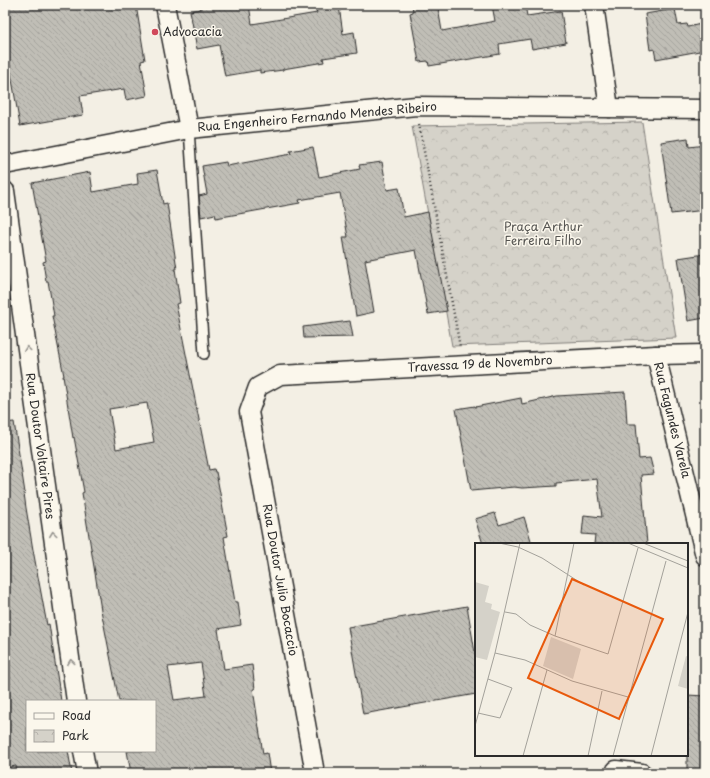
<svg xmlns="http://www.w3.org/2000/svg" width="710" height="778" font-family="'Playpen Sans',sans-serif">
	<defs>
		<pattern id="park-crowns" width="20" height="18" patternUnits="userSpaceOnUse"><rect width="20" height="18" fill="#d5d2c9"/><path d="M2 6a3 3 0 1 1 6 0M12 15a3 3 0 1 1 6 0" fill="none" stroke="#b7b4ad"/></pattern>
		<pattern id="building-back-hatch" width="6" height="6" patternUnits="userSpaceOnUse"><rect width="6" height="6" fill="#c0beb6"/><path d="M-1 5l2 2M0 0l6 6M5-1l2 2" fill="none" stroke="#a5a39d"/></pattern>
	</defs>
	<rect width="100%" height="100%" fill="#f3efe4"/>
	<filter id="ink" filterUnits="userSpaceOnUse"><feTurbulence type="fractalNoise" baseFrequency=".025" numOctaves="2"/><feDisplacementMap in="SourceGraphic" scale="8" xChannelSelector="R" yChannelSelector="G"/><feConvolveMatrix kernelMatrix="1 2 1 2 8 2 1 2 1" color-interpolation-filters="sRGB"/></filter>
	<g filter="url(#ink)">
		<!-- park -->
		<path fill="url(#park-crowns)" stroke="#807e7a" d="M642,122L676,338L452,346L412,126Z"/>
		<!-- building -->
		<g fill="url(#building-back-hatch)" stroke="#2b2b2b" fill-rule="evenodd">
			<path d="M5,5H136L145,60L141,61L147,96L126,100L124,89L80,96L83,115L20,126L5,39Z"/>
			<path d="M200,5H249L252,24L317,13L316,10L339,6L343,34L354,32L357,53L323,58L324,62L283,69V70L260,73V70L225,76L219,45L197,49L190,11L201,9Z"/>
			<path d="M412,5H435L436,8H438L442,31L495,21L492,5H525L527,16L561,11L566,43L532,49L530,39L499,44L500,54L429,66L428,61L419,62L410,13L413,12Z"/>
			<path d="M675,9L678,25L687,24L688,27L705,23V50L656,59L654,49L650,50L645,14Z"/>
			<path d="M688,138L689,147L705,145V210L671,214L661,142Z"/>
			<path d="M313,147L319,177L360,169L359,165L382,162L387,190L399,188L404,217L428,212L447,311L428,314L416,250L365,260L374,312L356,316L343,237H348L340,193L299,200L300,203L216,218L215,214L201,217L199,196L207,194L202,166L226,162L227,166L291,154L290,151Z"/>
			<path d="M157,170L163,204L167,203L177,269H175L180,303L176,304L209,470L214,469L215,472H216L228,536L224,537L235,602H238L241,625L218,629L224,669L252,665L255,689H253L263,754L267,753L270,773H131L127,751H155V701H119L101,610L82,493L84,492L74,437L73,438L63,376H64L52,316H54L48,281H46L43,262L46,261L32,183L90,172L93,192L138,184L137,173ZM147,403L154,442L116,449L109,409ZM201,663L206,696L174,700L168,667Z"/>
			<path d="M705,254V318L688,321L678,258Z"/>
			<path d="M350,321L353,337L304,338L303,327Z"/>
			<path d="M625,392L627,424H636L639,459L650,458L654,474L641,475L647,544H594L595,535L582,534L584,515L602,517L597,479L556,483V486L522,488L514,487L471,491L456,409L475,406V407L521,398L522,404L557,396Z"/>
			<path d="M14,422L25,493H24L26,508L33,550L47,625L49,624L61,701H27V751H68L72,773H17L16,766L5,768V423Z"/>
			<path d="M495,513L499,525L524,517L532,544H483L475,519Z"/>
			<path d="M467,606L476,658V694L363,714L348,627Z"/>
			<path d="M687,695L705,696V751H702L701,773H687Z"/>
		</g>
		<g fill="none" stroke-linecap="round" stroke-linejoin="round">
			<!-- service casing -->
			<g stroke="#2b2b2b" stroke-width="12">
				<path id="service" d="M189,129L204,354"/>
			</g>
			<!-- minor casing -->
			<g stroke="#2b2b2b" stroke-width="21">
				<g id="minor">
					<path d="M165,5L189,129"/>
					<path d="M594,5L609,108"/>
					<path d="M5,165L189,129L416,106L705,109"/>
					<path d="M5,191L76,701"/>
					<path d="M656,355L705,556"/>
					<path d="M83,751L87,773"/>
					<path d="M616,770L642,773"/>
					<path d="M315,773L249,412L258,387L280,375L656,355L705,354"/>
				</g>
			</g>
			<!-- path -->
			<path stroke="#2b2b2b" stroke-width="2.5" stroke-dasharray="1 3" stroke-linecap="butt" d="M419,124L460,347"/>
			<!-- service -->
			<use href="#service" stroke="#fbf7ec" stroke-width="9"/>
			<!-- minor -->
			<use href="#minor" stroke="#fbf7ec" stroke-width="18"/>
		</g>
		<!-- one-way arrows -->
		<defs><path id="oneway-chevron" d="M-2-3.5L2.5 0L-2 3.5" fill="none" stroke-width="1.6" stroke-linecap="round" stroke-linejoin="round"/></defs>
		<g stroke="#93918c">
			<use href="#oneway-chevron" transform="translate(27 349) rotate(-98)"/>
			<use href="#oneway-chevron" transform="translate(53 534) rotate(-98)"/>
			<use href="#oneway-chevron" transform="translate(71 662) rotate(-98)"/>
		</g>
	</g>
	<!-- markers -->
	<circle fill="#d1495b" stroke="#fbf7ec" stroke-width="1.5" cx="155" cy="32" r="4"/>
	<g text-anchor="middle" stroke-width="3" stroke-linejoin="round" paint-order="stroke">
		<!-- poi labels -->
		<g font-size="12" fill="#2b2b2b" stroke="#fbf7ec" text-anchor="start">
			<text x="163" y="36">Advocacia</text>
		</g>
		<!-- street labels -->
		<g font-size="12" fill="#2b2b2b" stroke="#fbf7ec">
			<text transform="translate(317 117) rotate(-5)" y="4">Rua Engenheiro Fernando Mendes Ribeiro</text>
			<text transform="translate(480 364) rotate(-3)" y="4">Travessa 19 de Novembro</text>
			<text transform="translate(672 420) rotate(76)" y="4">Rua Fagundes Varela</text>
			<text transform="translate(40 446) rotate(82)" y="4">Rua Doutor Voltaire Pires</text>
			<text transform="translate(280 580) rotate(80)" y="4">Rua Doutor Julio Bocaccio</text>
		</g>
		<!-- park labels -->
		<g font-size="12" fill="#565552" stroke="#fbf7ec">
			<text x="543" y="231">Praça Arthur<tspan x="543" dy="14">Ferreira Filho</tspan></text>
		</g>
	</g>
	<!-- overview -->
	<g transform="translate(475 543)">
		<rect width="213" height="213" fill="#f3efe4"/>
		<path d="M211,113L213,114V146L203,143Z" fill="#d5d2c9"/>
		<path d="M0,39L14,43L10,59L17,61L16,66L25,69L12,117L0,114Z" fill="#d5d2c9"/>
		<path d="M76,94L106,106L98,136L68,123Z" fill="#d5d2c9"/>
		<path fill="none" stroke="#a3a19a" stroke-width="1" d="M24,0L43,4L67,15L109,42M153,0L213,25M168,0L213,18M30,69L41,71L55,82L80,93L133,111L163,5M80,93L99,0M20,110L50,117L97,138L153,154M3,170L25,175L37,145L13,136M0,183L20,110L45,0M48,213L72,127M113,213L127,148M138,213L191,18M176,213L213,69"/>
		<path fill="#e8590c" fill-opacity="0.15" stroke="#e8590c" stroke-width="2" d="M97,36L188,76L144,176L53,135Z"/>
		<rect width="213" height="213" fill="none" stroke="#2b2b2b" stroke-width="2"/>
	</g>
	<!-- margin -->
	<rect width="710" height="778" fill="none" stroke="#fbf7ec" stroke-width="20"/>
	<rect x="10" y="10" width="690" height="758" fill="none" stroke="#2b2b2b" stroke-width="1.5" filter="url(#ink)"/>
	<!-- legend -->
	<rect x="26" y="700" width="130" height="52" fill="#fbf7ec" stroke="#a8a59f"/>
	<rect x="34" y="713" width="20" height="6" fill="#fbf7ec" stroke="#a8a59f"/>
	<text x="62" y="720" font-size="12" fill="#2b2b2b">Road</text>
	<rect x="34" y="730" width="20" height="12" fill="url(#park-crowns)" stroke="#a8a59f"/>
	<text x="62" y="740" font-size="12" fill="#2b2b2b">Park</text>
</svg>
